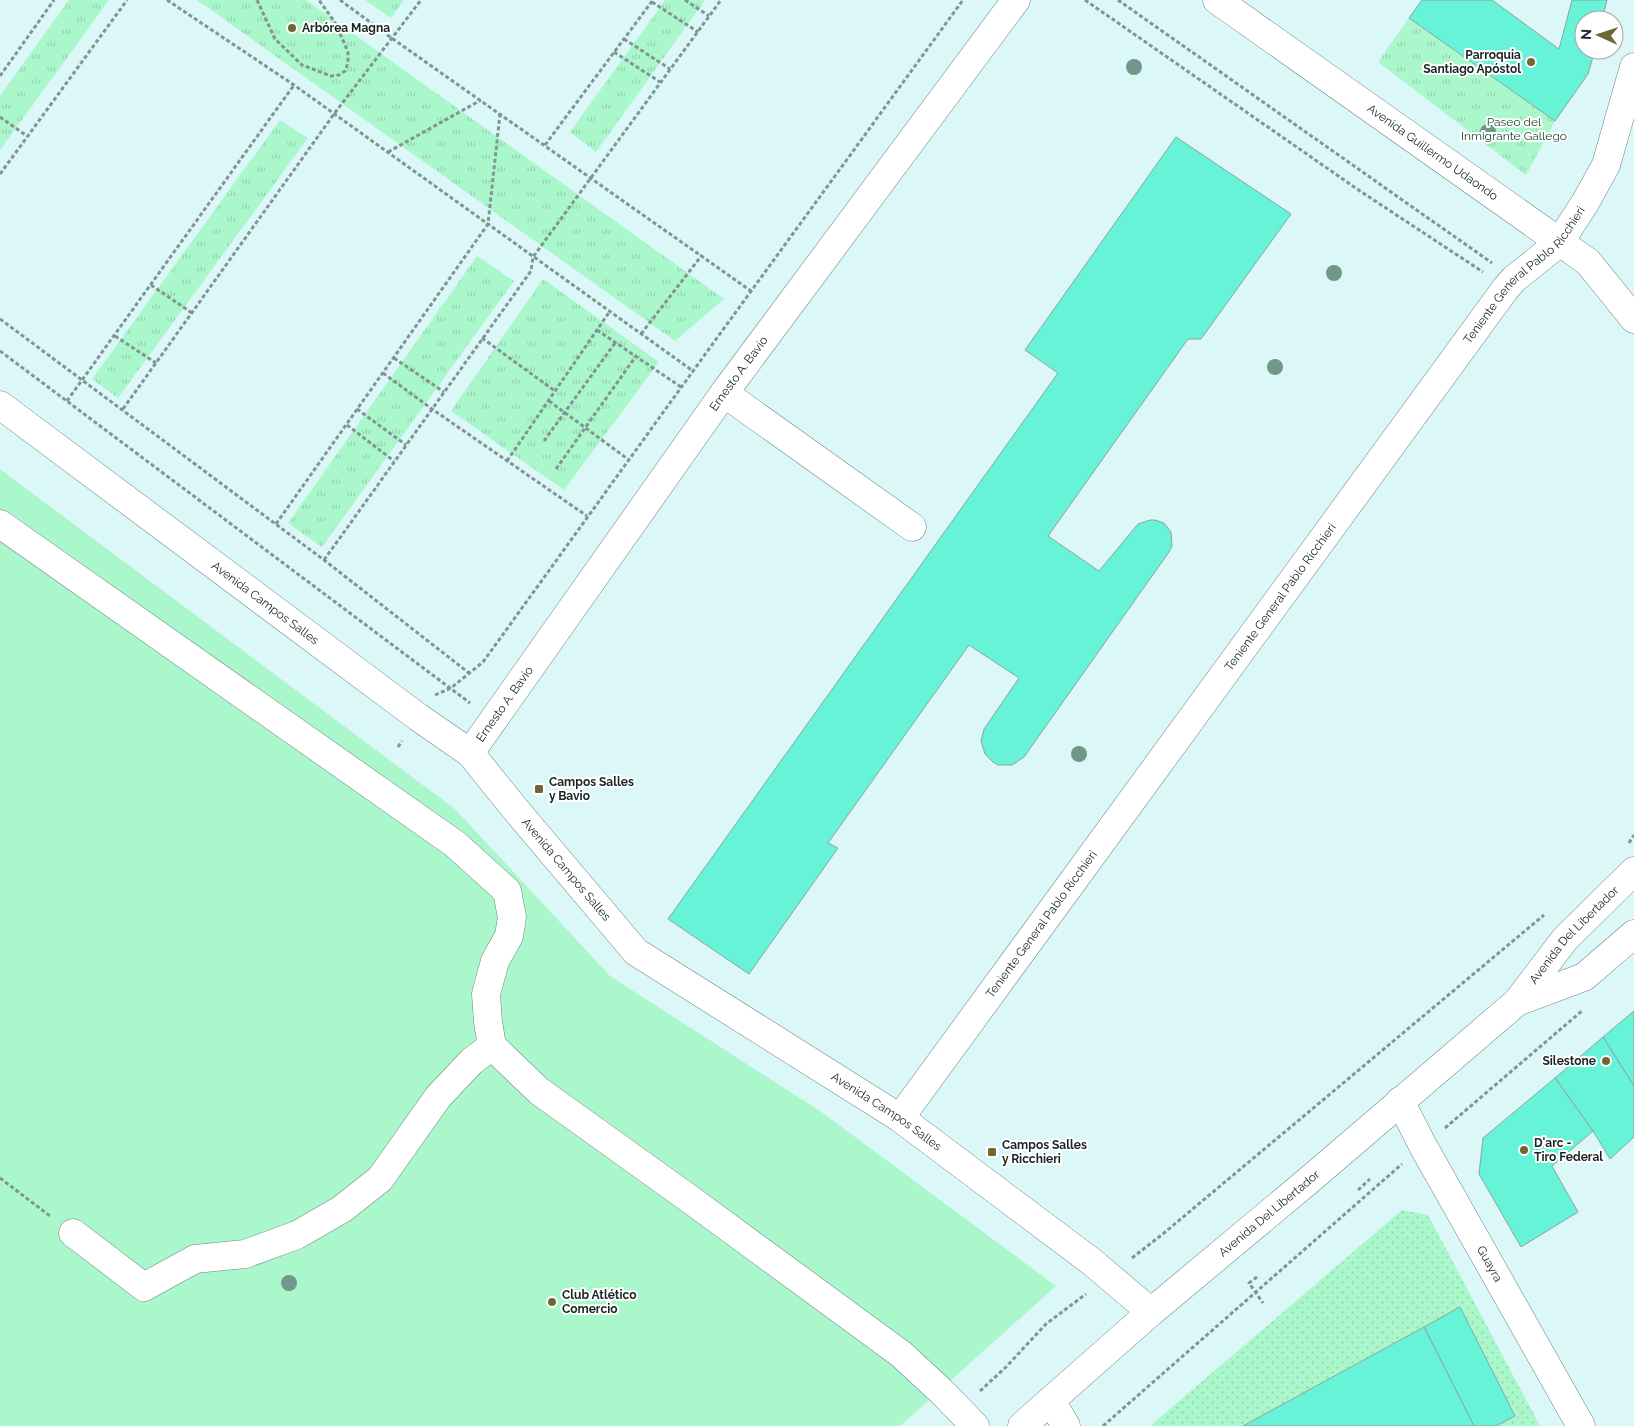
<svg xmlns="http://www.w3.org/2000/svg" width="1634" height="1426" font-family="Raleway,sans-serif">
	<defs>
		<pattern id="grass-dots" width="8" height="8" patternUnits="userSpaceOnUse" patternTransform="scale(1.25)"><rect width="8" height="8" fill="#abf7cc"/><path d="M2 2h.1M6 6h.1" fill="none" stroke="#93d4af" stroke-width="1.8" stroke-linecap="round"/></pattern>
		<pattern id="park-tufts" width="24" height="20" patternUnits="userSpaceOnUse" patternTransform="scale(1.25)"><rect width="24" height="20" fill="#abf7cc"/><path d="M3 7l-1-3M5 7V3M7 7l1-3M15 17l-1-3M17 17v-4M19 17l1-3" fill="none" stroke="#93d4af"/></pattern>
	</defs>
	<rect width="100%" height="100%" fill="#dcf7f8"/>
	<!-- grass -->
	<path fill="url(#grass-dots)" d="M1402,1210L1428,1215L1540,1426H1496L1514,1416L1460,1307L1243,1426H1150Z"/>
	<!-- park -->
	<g fill="url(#park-tufts)">
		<path d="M69,0H109L0,150V96Z"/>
		<path d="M197,0H306L724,299L675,341Z"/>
		<path d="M365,0H404L391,18Z"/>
		<path d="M665,0H705L596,152L570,132Z"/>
		<path d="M1409,18L1555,121L1526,175L1378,62Z"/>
		<path d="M280,120L308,138L118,398L92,379Z"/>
		<path d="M477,256L514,281L322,547L288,523Z"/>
		<path d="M543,279L659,362L564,490L451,411Z"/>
	</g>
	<!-- pitch -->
	<path fill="#abf7cc" d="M0,469L455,809L610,976L820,1111L1056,1286L900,1426H0Z"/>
	<!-- building -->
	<g fill="#66f3d7" stroke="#8da59f">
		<path d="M1422,0H1492L1559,49L1572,0H1607L1602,20H1584V50H1595L1588,74L1555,121L1409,18Z"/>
		<path d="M1176,137L1291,214L1201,339H1188L1048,536L1099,571L1138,524L1150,520H1155L1164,523L1171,532L1172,546L1169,552L1024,757L1012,765H998L993,762L985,754L981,741L984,729L1019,678L969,645L828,843L838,848L749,974L668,919L1058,373L1025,350Z"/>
		<path d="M1634,1011V1086L1603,1037Z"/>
		<path d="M1603,1037L1634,1086V1137L1610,1159L1593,1131L1555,1078Z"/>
		<path d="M1555,1078L1593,1131L1552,1166L1578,1212L1521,1247L1479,1174L1483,1138Z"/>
		<path d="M1460,1307L1515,1416L1496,1426H1474L1424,1327Z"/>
		<path d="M1424,1327L1474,1426H1243Z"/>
	</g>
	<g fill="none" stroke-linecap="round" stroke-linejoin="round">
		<!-- minor casing -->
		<g stroke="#6c8585" stroke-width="29">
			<g id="minor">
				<path d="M724,393L912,527"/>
				<path d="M0,524L455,844L507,891L512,917L509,936L495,961L486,994L488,1022L492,1046L539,1091L691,1200L901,1354L942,1392L975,1426"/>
				<path id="s1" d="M1400,1101L1423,1146L1581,1426"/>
				<path id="s2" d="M900,1118L1506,288L1514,279L1559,243L1585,203L1606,165L1634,67"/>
				<path d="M73,1233L144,1287L195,1259L245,1254L297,1235L342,1209L380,1179L438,1097L472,1061L492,1046"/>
				<path d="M1051,1401L1066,1426"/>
			</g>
		</g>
		<!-- major casing -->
		<g stroke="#6c8585" stroke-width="29">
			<g id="major">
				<path id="s3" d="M1217,0L1588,262L1634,319"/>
				<path id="s4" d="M0,405L418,717L470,753L516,810L636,952L900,1118L1092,1262L1151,1312"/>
				<path id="s5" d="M470,753L724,393L1016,0"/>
				<path d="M1517,1002L1584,977L1634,934"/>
				<path id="s6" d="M1022,1426L1151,1312L1308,1181L1517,1002L1565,939L1634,871"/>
			</g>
		</g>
		<!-- path -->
		<g stroke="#819595" stroke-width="3" stroke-dasharray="4 2.5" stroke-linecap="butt">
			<path d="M167,0L294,85L693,371"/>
			<path d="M257,0L275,39L302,65L331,76L339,75L345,71L348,63V52L336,24L319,0"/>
			<path d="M340,0L393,39L751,291"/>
			<path d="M685,0L709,16"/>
			<path d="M1085,0L1360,191L1483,272"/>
			<path d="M1118,0L1492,263"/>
			<path d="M652,2L698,32"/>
			<path d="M624,39L670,69"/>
			<path d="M614,52L660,82"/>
			<path d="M0,76L54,0"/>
			<path d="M0,117L27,136"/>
			<path d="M545,145L653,0"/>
			<path d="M388,152L481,100"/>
			<path d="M0,174L127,0"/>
			<path d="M151,285L192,313"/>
			<path d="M0,319L324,560L469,673"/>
			<path d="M597,330L681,387"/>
			<path d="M641,334L702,255"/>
			<path d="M115,336L156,363"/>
			<path d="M482,338L555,391"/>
			<path d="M0,351L470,703"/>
			<path d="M394,358L444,392"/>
			<path d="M383,373L432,409L587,516"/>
			<path d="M67,401L294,85"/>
			<path d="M549,401L629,460"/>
			<path d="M123,409L334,114L421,0"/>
			<path d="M357,409L406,445"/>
			<path d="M347,425L394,461"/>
			<path d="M544,441L615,343"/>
			<path d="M507,461L610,311"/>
			<path d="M556,469L636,356"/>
			<path d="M276,524L488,224L500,114"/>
			<path d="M324,560L531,271L533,257L721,0"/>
			<path d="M435,695L451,688L483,662L693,371L963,0"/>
			<path d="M398,747L402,741"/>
			<path d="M1629,843L1634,835"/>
			<path d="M1445,1128L1583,1010"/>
			<path d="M0,1178L50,1216"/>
			<path d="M1358,1190L1370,1179"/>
			<path d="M1132,1258L1164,1233L1544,915"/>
			<path d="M1257,1277L1249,1283L1263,1303"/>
			<path d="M980,1391L1006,1367L1046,1324L1086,1294"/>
			<path d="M1103,1426L1402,1164"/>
		</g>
		<!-- minor -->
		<use href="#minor" stroke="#fff" stroke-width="28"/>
		<!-- major -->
		<use href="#major" stroke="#fff" stroke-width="28"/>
	</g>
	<!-- trees -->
	<g fill="#71968a">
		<circle cx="1134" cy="67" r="8"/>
		<circle cx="1488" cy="132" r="8"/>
		<circle cx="1334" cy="273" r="8"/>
		<circle cx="1275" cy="367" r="8"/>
		<circle cx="1079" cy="754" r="8"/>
		<circle cx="289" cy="1283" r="8"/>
	</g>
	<!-- markers -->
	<g fill="#6e6633" stroke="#fff" stroke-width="2">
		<circle cx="292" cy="28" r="5"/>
		<circle cx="1531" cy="62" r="5"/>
		<rect x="534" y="784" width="10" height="10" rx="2.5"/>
		<circle cx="1606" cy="1061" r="5"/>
		<circle cx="1524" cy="1150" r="5"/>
		<rect x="987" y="1147" width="10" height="10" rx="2.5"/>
		<circle cx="552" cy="1302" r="5"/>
	</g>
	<g text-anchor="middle" stroke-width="4" stroke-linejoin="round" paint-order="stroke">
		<!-- poi labels -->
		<g font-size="12" font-weight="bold" fill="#192424" stroke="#fff" text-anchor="start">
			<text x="302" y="32">Arbórea Magna</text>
			<text x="1521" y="59" text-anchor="end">Parroquia<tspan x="1521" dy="14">Santiago Apóstol</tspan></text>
			<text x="549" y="786">Campos Salles<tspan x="549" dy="14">y Bavio</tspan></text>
			<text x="1596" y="1065" text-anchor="end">Silestone</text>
			<text x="1534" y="1147">D'arc -<tspan x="1534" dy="14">Tiro Federal</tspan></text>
			<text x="1002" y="1149">Campos Salles<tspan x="1002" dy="14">y Ricchieri</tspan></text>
			<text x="562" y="1299">Club Atlético<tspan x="562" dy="14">Comercio</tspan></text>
		</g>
		<!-- park labels -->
		<g font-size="12" fill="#1a4730" stroke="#fff">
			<text x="1514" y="126">Paseo del<tspan x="1514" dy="14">Inmigrante Gallego</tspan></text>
		</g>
		<!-- street labels -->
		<g font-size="12" fill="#192424" stroke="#fff">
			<text dy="4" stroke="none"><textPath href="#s3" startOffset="264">Avenida Guillermo Udaondo</textPath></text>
			<text dy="4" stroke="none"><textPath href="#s2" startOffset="1050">Teniente General Pablo Ricchieri</textPath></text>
			<text dy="4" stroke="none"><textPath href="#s5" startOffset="465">Ernesto A. Bavio</textPath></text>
			<text dy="4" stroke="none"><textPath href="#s2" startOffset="645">Teniente General Pablo Ricchieri</textPath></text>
			<text dy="4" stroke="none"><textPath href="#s4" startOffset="331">Avenida Campos Salles</textPath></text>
			<text dy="4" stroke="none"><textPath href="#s5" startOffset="60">Ernesto A. Bavio</textPath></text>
			<text dy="4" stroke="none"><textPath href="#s4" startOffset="736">Avenida Campos Salles</textPath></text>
			<text dy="4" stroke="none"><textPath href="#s2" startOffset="240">Teniente General Pablo Ricchieri</textPath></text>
			<text dy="4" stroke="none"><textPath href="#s6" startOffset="740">Avenida Del Libertador</textPath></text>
			<text dy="4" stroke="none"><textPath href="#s4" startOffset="1141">Avenida Campos Salles</textPath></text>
			<text dy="4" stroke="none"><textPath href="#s6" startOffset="326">Avenida Del Libertador</textPath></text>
			<text dy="4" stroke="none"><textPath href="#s1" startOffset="186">Guayra</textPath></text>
		</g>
	</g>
	<!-- north arrow -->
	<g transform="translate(1599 35) rotate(273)"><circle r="24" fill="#ffffff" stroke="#a3a7a7"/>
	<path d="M0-4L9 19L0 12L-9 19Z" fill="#6e6633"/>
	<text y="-8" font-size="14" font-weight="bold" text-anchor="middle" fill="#192424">N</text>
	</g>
</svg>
